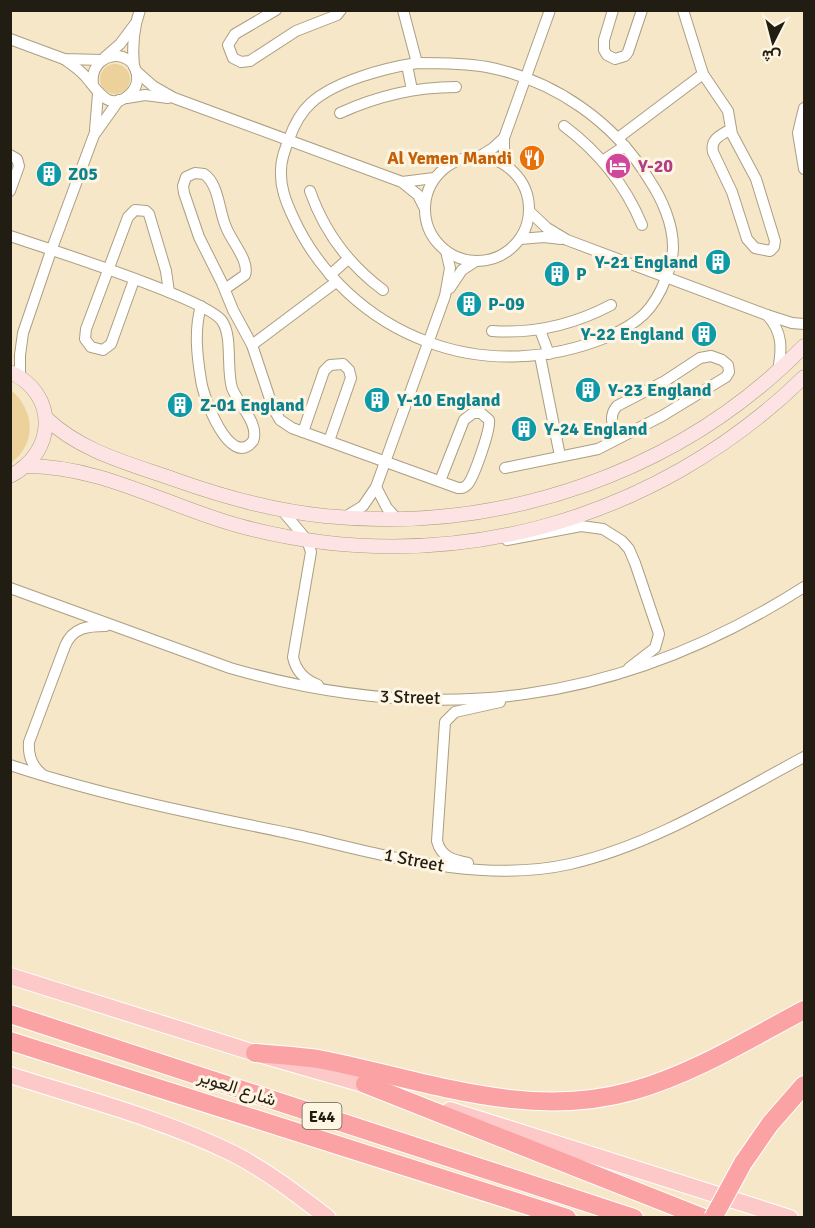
<svg xmlns="http://www.w3.org/2000/svg" width="815" height="1228" font-family="Signika,Vazirmatn,sans-serif">
	<rect width="100%" height="100%" fill="#f6e7c9"/>
	<!-- green -->
	<g fill="#ecd19a">
		<circle cx="115" cy="79" r="15"/>
		<path d="M11,390C35,411 37,443 11,463Z"/>
	</g>
	<g fill="none" stroke-linecap="round" stroke-linejoin="round">
		<!-- street casing -->
		<g stroke="#ac9e81" stroke-width="12">
			<g id="street">
				<path d="M276,10L235,34L228,45L233,58L241,62L250,61L296,31L337,15L341,10"/>
				<path d="M403,10L417,63"/>
				<path d="M613,10L604,40V50L607,55L615,59L625,56L628,52L642,10"/>
				<path d="M683,10L703,74L728,111L732,134L756,179L775,241L774,247L770,251L755,248L747,239L732,192L713,152C710,139 721,135 731,129"/>
				<path d="M10,39L64,59L102,60"/>
				<path d="M105,57L120,44L135,24"/>
				<path d="M64,59C71,64 79,69 85,76C97,89 108,113 129,95C135,90 138,83 137,75C133,46 88,51 93,86"/>
				<path d="M417,63C440,63 464,63 487,67C554,80 615,122 650,181C662,199 673,224 673,247C673,258 670,268 666,278C654,310 639,323 607,337C551,360 486,364 428,342C368,320 319,274 293,217C286,202 280,187 281,170C281,159 285,149 289,139C294,125 300,113 311,103C335,81 385,68 417,63Z"/>
				<path d="M407,65L412,90"/>
				<path d="M134,67C132,47 133,29 140,10"/>
				<path d="M136,71L153,86L174,98L402,182L418,195L424,207"/>
				<path d="M127,98L145,95L168,98"/>
				<path d="M804,108L798,133L804,169"/>
				<path d="M340,113C377,96 415,87 456,87"/>
				<path d="M564,126C600,153 625,184 642,225"/>
				<path d="M95,130L98,94"/>
				<path d="M618,138L703,74"/>
				<path d="M10,155L17,159L19,166L10,191"/>
				<path d="M480,156L493,148L504,138"/>
				<circle cx="477" cy="209" r="52"/>
				<path d="M604,160L625,146"/>
				<path d="M508,167L504,154V138L550,10"/>
				<path d="M402,182L434,178"/>
				<path d="M310,191C324,231 348,264 383,290"/>
				<path d="M529,211L547,228L567,240L767,315L792,323L804,324"/>
				<path d="M10,236C45,248 208,299 222,321C233,337 226,368 232,388C238,404 260,424 253,441C230,470 203,397 201,380C197,356 194,330 201,306"/>
				<path d="M520,239L544,237L561,239"/>
				<path d="M330,275L348,259"/>
				<path d="M134,280L111,344L103,350L91,347L85,339L86,329L128,217L135,210L146,211L149,214L166,271L169,292"/>
				<path d="M450,288L462,270L476,261"/>
				<path d="M225,289L245,275C250,261 231,241 226,227C219,212 219,184 204,174L195,173L186,177L183,186L184,193L199,237L222,283L233,310L252,345L273,408L280,420L292,428L458,488C462,488 464,488 467,485C473,480 491,429 489,420L481,413H473L464,420L440,481"/>
				<path d="M767,315C783,332 782,349 778,371"/>
				<path d="M540,330L549,354"/>
				<path d="M492,331C535,334 573,325 611,305"/>
				<path d="M252,345L336,282"/>
				<path d="M540,356L560,456"/>
				<path d="M20,377V355L23,333L51,251L94,135L119,100"/>
				<path d="M303,432L324,371L330,365L343,364L349,370L351,378L329,441"/>
				<path d="M505,468L598,449L662,416L726,377L729,372L728,365L722,360L711,356L700,358L665,381L617,406C608,416 613,426 617,438"/>
				<path d="M376,487L387,508L398,520"/>
				<path d="M281,509L307,540L311,552L293,657C296,672 305,680 318,685"/>
				<path d="M345,517L363,506L376,487L445,296L450,268L446,251"/>
				<path d="M507,540L581,526L603,529L622,541L629,549L635,563L659,634L655,648L629,668"/>
				<path d="M10,588L230,668C438,728 621,704 804,587"/>
				<path d="M10,765C101,795 195,814 288,833C379,853 476,885 570,864C653,845 729,797 804,757"/>
				<path d="M43,775C32,767 28,756 29,742L65,646C73,627 88,626 106,626"/>
				<path d="M468,863C453,860 441,857 437,841L445,722L455,712L500,702"/>
			</g>
		</g>
		<!-- secondary casing -->
		<g stroke="#ac9e81" stroke-width="15">
			<g id="secondary">
				<path d="M10,372C59,394 56,453 10,476"/>
				<path d="M46,418C81,452 131,464 176,480C224,497 274,511 325,516C501,534 680,473 804,346"/>
				<path d="M27,466C102,466 169,507 240,526C443,581 654,523 804,377"/>
			</g>
		</g>
		<!-- primary casing -->
		<g stroke="#fff" stroke-width="18">
			<g id="primary">
				<path d="M10,976L255,1053L377,1088"/>
				<path d="M10,1075C85,1099 163,1119 234,1154C267,1171 298,1195 328,1218"/>
				<path d="M450,1110L790,1218"/>
			</g>
		</g>
		<!-- highway casing -->
		<g stroke="#fff" stroke-width="20">
			<g id="highway">
				<path d="M10,1014L634,1218"/>
				<path d="M10,1041L567,1218"/>
				<path d="M255,1053C276,1055 297,1056 318,1059C423,1079 525,1121 632,1091C693,1074 749,1039 804,1010"/>
				<path d="M365,1084L704,1218"/>
				<path d="M743,1163L770,1124L804,1085"/>
			</g>
		</g>
		<!-- street -->
		<use href="#street" stroke="#fff" stroke-width="10"/>
		<!-- secondary -->
		<use href="#secondary" stroke="#fee3e4" stroke-width="14"/>
		<!-- primary -->
		<use href="#primary" stroke="#fdc8c8" stroke-width="16"/>
		<!-- highway -->
		<use href="#highway" stroke="#fba3a4" stroke-width="18"/>
		<!-- highway-bridge casing -->
		<g stroke="#fff" stroke-width="20" stroke-linecap="butt">
			<path id="highway-bridge" d="M713,1218L743,1163"/>
		</g>
		<!-- highway-bridge -->
		<use href="#highway-bridge" stroke="#fba3a4" stroke-width="18"/>
	</g>
	<!-- icons -->
	<defs>
		<g id="restaurant-disc" transform="scale(1.35)"><circle r="9.5" fill="#e8710a" stroke="#fef5e3"/><path d="M-5-6h1v4h1v-4h1v4h1v-4h1v5L-1.5 .5V6h-2V.5L-5-1ZM5-6V6H3V1.5H1.5Q1.5-4 5-6Z" fill="#fff"/></g>
		<g id="hotel-disc" transform="scale(1.35)"><circle r="9.5" fill="#d1479c" stroke="#fef5e3"/><path d="M-6-4.5h1.5V1H6V5H4.5V3h-9V5H-6ZM-4 0a1.8 1.8 0 1 1 3.6 0ZM.5 0V-2.5h3Q6-2.5 6 0Z" fill="#fff"/></g>
		<g id="building-disc" transform="scale(1.35)"><circle r="9.5" fill="#0f9aa8" stroke="#fef5e3"/><path d="M-4-6H4V6H1V3H-1V6H-4ZM-2.5-4.3h1.7v1.8h-1.7ZM.8-4.3h1.7v1.8H.8ZM-2.5-1h1.7V.8h-1.7ZM.8-1h1.7V.8H.8Z" fill="#fff"/></g>
	</defs>
	<g fill-rule="evenodd">
		<use href="#restaurant-disc" x="532" y="158"/>
		<use href="#hotel-disc" x="618" y="166"/>
		<use href="#building-disc" x="49" y="174"/>
		<use href="#building-disc" x="718" y="262"/>
		<use href="#building-disc" x="557" y="274"/>
		<use href="#building-disc" x="469" y="304"/>
		<use href="#building-disc" x="704" y="334"/>
		<use href="#building-disc" x="588" y="390"/>
		<use href="#building-disc" x="377" y="400"/>
		<use href="#building-disc" x="180" y="405"/>
		<use href="#building-disc" x="524" y="429"/>
	</g>
	<g text-anchor="middle" stroke-width="6" stroke-linejoin="round" paint-order="stroke">
		<!-- shield labels -->
		<rect fill="#fef5e3" stroke="#645e51" stroke-width="1.5" x="302.5" y="1103" width="39" height="26" rx="4.5"/>
		<g font-size="16" font-weight="bold" fill="#221d12">
			<text x="322" y="1122">E44</text>
		</g>
		<!-- food labels -->
		<g font-size="18" font-weight="bold" fill="#c56008" stroke="#fef5e3" text-anchor="end">
			<text x="512" y="164">Al Yemen Mandi</text>
		</g>
		<!-- hotel labels -->
		<g font-size="18" font-weight="bold" fill="#b23c85" stroke="#fef5e3" text-anchor="start">
			<text x="638" y="172">Y-20</text>
		</g>
		<!-- culture labels -->
		<g font-size="18" font-weight="bold" fill="#0d838f" stroke="#fef5e3" text-anchor="start">
			<text x="68" y="180">Z05</text>
			<text x="698" y="268" text-anchor="end">Y-21 England</text>
			<text x="576" y="280">P</text>
			<text x="488" y="310">P-09</text>
			<text x="684" y="340" text-anchor="end">Y-22 England</text>
			<text x="608" y="396">Y-23 England</text>
			<text x="397" y="406">Y-10 England</text>
			<text x="200" y="411">Z-01 England</text>
			<text x="544" y="435">Y-24 England</text>
		</g>
		<!-- street labels -->
		<g font-size="18" fill="#221d12" stroke="#fef5e3">
			<text transform="translate(410 697) rotate(2)" y="6">3 Street</text>
			<text transform="translate(414 860) rotate(11)" y="6">1 Street</text>
			<text transform="translate(237 1088) rotate(18)" y="6">شارع العوير</text>
		</g>
	</g>
	<!-- border -->
	<rect width="815" height="1228" fill="none" stroke="#221d12" stroke-width="24"/>
	<!-- north arrow -->
	<g transform="translate(773 42) rotate(186)" stroke="#fef5e3" stroke-width="4.5" paint-order="stroke">
	<path d="M0-4.5L10 22L0 15L-10 22Z" fill="#221d12"/>
	<text y="-9" font-size="16" font-weight="bold" text-anchor="middle" fill="#221d12">ش</text>
	</g>
</svg>
